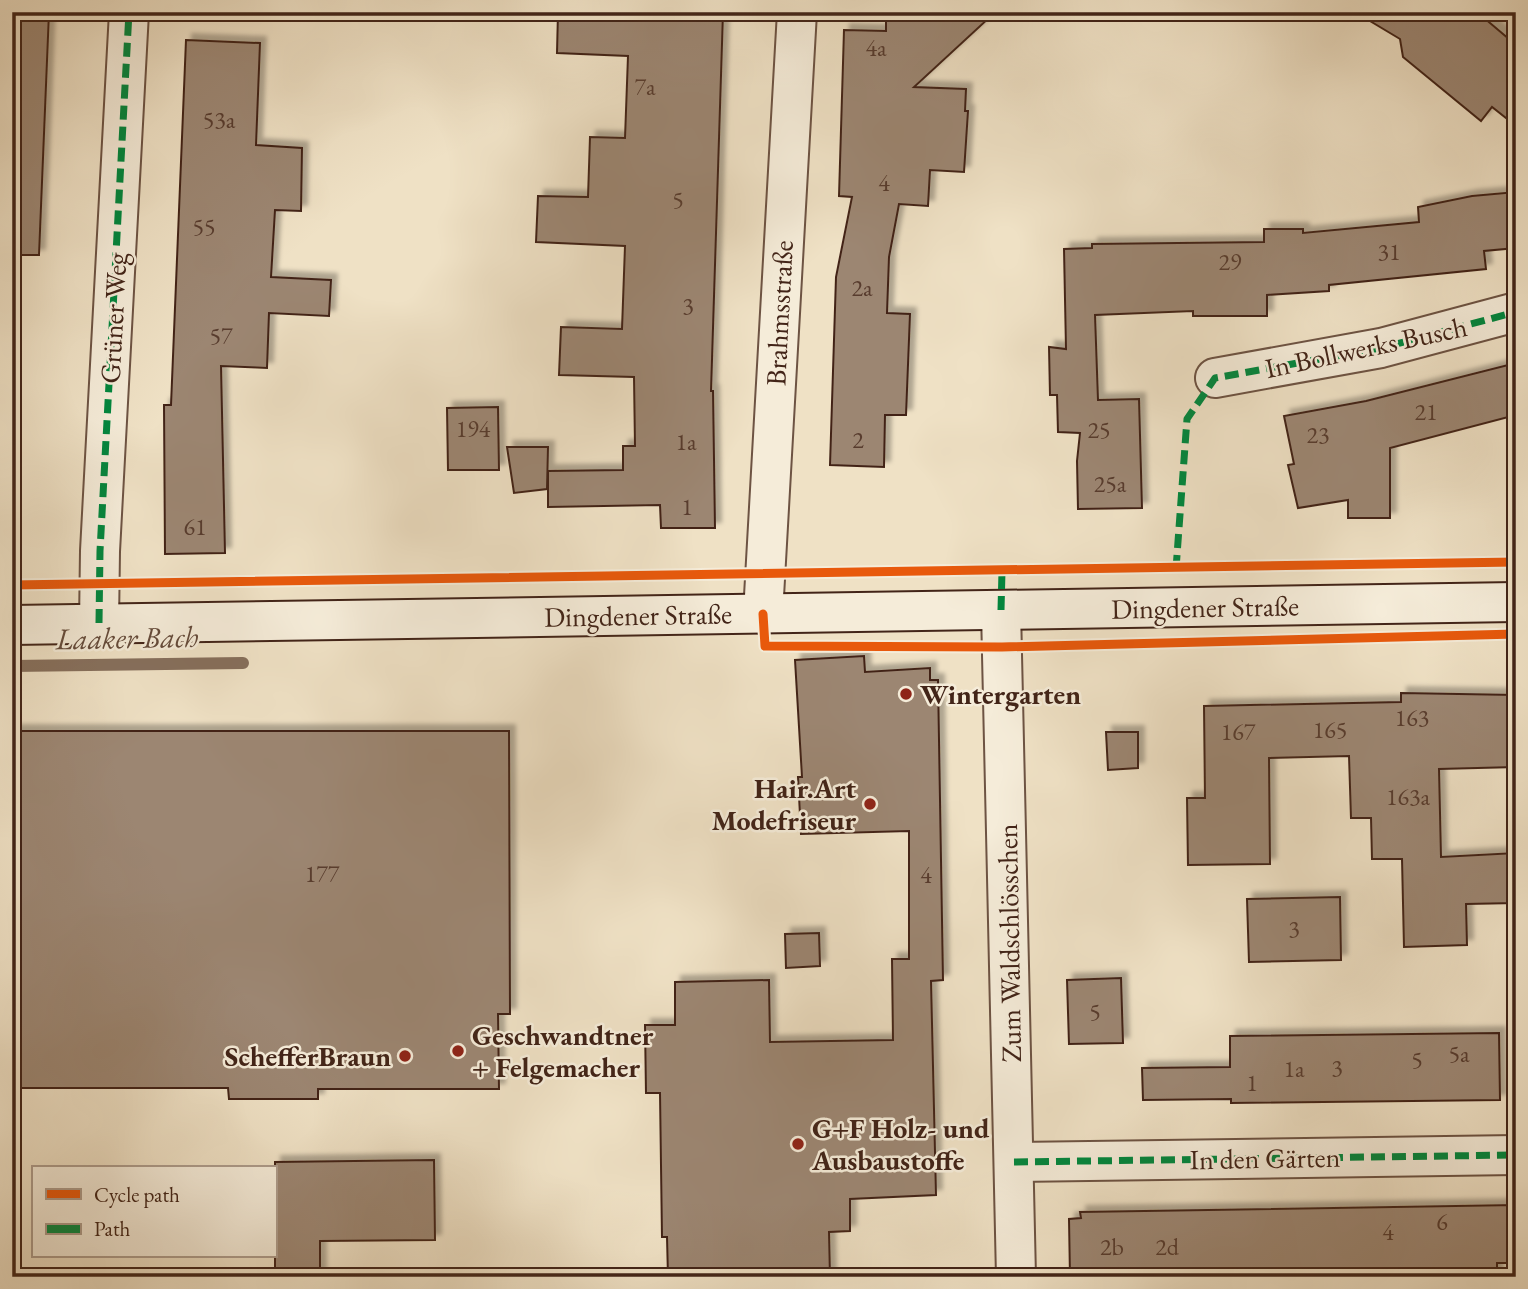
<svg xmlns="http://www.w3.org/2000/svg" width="1528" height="1289" font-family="'EB Garamond',serif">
	<defs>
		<filter id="shadow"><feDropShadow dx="6" dy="-6" stdDeviation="2" flood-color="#0004"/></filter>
	</defs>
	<rect width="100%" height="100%" fill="#efe1c5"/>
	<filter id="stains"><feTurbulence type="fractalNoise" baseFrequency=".00286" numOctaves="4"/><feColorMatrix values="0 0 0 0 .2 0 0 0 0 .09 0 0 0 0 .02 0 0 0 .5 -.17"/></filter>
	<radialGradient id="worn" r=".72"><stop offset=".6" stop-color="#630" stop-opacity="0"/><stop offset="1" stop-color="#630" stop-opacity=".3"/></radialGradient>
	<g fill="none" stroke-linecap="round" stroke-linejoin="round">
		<!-- stream -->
		<path stroke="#866f5c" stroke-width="12" d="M12,666L243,663"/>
	</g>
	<!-- building -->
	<g fill="#9c8672" stroke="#422418" stroke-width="2" filter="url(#shadow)">
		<path d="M12,12H49L39,255H12Z"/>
		<path d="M558,12H723L711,391H713L715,528H661L660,505L548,507V471L623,470V446H635L634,377L559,375L561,327L622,329L625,246L536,242L538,196L588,197L590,137L625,138L628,56L557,53Z"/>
		<path d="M1355,12H1477L1516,45V126L1492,107L1481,121L1403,57L1400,39Z"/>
		<path d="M886,13L990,17L914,87L966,89L965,111H968L964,172L930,170L928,206L899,204L889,257L887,313L910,314L906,415H885L884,467L830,465L836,277L852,197L839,196L844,30L886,31Z"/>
		<path d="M186,40L260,43L256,145L302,148L301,211L275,210L271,277L331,280L329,316L269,313L267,368L221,366L225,553L165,554L164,405H171Z"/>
		<path d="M1516,192V248L1484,251L1486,269L1329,285V291L1267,295V316H1193V311L1095,315L1098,400L1139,399L1142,508L1078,509L1077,461L1080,433L1058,432L1057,395H1050L1049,347L1066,349L1064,249L1092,248V244L1264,242V229H1303V233L1419,222L1418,207L1472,196Z"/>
		<path d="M1516,363V415L1390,448V518H1348V500L1298,508L1288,465L1294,464L1284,416L1366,401Z"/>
		<path d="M498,407L499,470H448L447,408Z"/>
		<path d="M507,447H548L547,489L514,493Z"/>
		<path d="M864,656L865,672L930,668V680H938L943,980L931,981L936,1195L850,1199V1231L829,1232L830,1277H668L667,1237H662L660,1093H646L645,1025H675V982L769,980L770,1042L893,1040L892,959H909V831L801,834L798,777H802L795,660Z"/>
		<path d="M1401,693L1516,695V767L1439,769L1441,857L1516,853V903L1466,904L1467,945L1404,947L1402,859H1372L1371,818H1351L1349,756L1269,758L1270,864L1188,865L1187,798H1205L1204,706L1401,702Z"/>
		<path d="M12,731H509L510,1014H498L499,1089H318V1099H229L228,1088H12Z"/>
		<path d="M1106,732H1138V768L1108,770Z"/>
		<path d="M1340,897L1341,960L1249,962L1247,899Z"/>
		<path d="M819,933L820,966L786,968L785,934Z"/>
		<path d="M1121,978L1123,1043L1069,1044L1067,980Z"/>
		<path d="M1499,1033L1500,1100L1231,1103V1099L1143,1100L1142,1068L1230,1067V1036Z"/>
		<path d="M434,1160L435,1240L320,1241V1277H275V1162Z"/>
		<path d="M1516,1205V1263H1497V1277H1070L1069,1219L1081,1218L1080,1212Z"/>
	</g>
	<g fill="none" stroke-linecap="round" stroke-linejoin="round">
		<!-- street casing -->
		<g stroke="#6d5343" stroke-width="42">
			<g id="street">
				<path d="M1215,378L1381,348L1516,312"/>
				<path d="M1001,610L1016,1277"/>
				<path d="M763,614L797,12"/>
				<path d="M99,623L100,551L129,12"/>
				<path d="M1014,1162L1516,1155"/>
			</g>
		</g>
		<!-- secondary casing -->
		<g stroke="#422418" stroke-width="42">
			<path id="secondary" d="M12,625L1516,602"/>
		</g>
		<!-- street -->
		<use href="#street" stroke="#f5ecd9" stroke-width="38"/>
		<!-- secondary -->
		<use href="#secondary" stroke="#f5ecd9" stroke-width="38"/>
		<!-- quiet -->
		<g stroke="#00873e" stroke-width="7" stroke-dasharray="14 7" stroke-linecap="butt">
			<path d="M1176,569L1187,419L1215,378L1381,348L1516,312"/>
			<path d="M1001,610L1002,571"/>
			<path d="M99,623L100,551L129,12"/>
			<path d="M1014,1162L1516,1155"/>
		</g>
		<!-- cycleway casing -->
		<g stroke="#f5ecd9" stroke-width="13">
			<g id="cycleway">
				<path d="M12,585L1516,562"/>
				<path d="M763,614L765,646L1002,647L1516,634"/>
			</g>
		</g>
		<!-- cycleway -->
		<use href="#cycleway" stroke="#e8590c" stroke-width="9"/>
	</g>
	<!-- markers -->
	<g fill="#8f2418" stroke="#f5ecd9" stroke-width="2.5">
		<circle cx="906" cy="694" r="7"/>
		<circle cx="870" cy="804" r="7"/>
		<circle cx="458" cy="1051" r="7"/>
		<circle cx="405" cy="1056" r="7"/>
		<circle cx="798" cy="1144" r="7"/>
	</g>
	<g text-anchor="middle" stroke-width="5" stroke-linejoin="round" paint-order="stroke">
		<!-- number labels -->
		<g font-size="24" fill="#583c2e">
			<text x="876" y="56">4a</text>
			<text x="645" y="95">7a</text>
			<text x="219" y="128">53a</text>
			<text x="884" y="191">4</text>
			<text x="678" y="208">5</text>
			<text x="204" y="235">55</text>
			<text x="1389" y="260">31</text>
			<text x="1230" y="270">29</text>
			<text x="862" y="296">2a</text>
			<text x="688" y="314">3</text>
			<text x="221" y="344">57</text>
			<text x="1426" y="420">21</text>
			<text x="473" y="437">194</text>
			<text x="1099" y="438">25</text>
			<text x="1318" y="443">23</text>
			<text x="858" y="448">2</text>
			<text x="686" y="450">1a</text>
			<text x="1110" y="492">25a</text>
			<text x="687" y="515">1</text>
			<text x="195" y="535">61</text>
			<text x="1412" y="726">163</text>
			<text x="1330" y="738">165</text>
			<text x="1238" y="740">167</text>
			<text x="1408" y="805">163a</text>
			<text x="322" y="882">177</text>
			<text x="926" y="883">4</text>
			<text x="1294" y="937">3</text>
			<text x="1095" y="1020">5</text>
			<text x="1459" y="1062">5a</text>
			<text x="1417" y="1068">5</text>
			<text x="1337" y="1076">3</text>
			<text x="1294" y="1077">1a</text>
			<text x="1252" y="1091">1</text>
			<text x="1442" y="1230">6</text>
			<text x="1388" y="1240">4</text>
			<text x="1112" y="1255">2b</text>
			<text x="1167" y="1255">2d</text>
		</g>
		<!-- street labels -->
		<g font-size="28" fill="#422418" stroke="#f5ecd9">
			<text transform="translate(779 313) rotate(-87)" y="10">Brahmsstraße</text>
			<text transform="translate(113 318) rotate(-87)" y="10">Grüner Weg</text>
			<text transform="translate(1366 347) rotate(-12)" y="10">In Bollwerks Busch</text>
			<text transform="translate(1205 607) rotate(-1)" y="10">Dingdener Straße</text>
			<text transform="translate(638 615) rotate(-1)" y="10">Dingdener Straße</text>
			<text transform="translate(1009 943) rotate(-91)" y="10">Zum Waldschlösschen</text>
			<text transform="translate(1265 1158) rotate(-1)" y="10">In den Gärten</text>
		</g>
		<!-- poi labels -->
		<g font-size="28" font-weight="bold" fill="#422418" stroke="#f5ecd9" text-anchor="start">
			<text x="920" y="704">Wintergarten</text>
			<text x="856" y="798" text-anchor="end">Hair.Art<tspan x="856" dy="32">Modefriseur</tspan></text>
			<text x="472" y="1045">Geschwandtner<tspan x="472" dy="32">+ Felgemacher</tspan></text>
			<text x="391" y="1066" text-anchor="end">SchefferBraun</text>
			<text x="812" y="1138">G+F Holz- und<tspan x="812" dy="32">Ausbaustoffe</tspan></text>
		</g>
		<!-- water labels -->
		<g font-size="30" font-style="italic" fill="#644a3a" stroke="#f5ecd9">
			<text transform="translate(127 638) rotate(-1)" y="10">Laaker Bach</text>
		</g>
	</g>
	<!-- margin -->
	<rect width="1528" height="1289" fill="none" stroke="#efe1c5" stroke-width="42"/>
	<rect x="14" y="14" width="1500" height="1261" fill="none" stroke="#422418" stroke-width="3.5"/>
	<rect x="21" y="21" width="1486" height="1247" fill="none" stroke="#422418" stroke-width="2"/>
	<!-- legend -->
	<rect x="32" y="1166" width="245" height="91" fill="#f5ecd9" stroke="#ad9c8c" stroke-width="2"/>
	<rect x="46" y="1189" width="35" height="10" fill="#e8590c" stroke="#ad9c8c" stroke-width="2"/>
	<text x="94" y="1202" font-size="21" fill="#422418">Cycle path</text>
	<rect x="46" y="1224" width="35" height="10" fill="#00873e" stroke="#ad9c8c" stroke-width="2"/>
	<text x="94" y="1236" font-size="21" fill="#422418">Path</text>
	<rect width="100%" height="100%" filter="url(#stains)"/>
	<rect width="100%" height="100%" fill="url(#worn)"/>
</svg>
